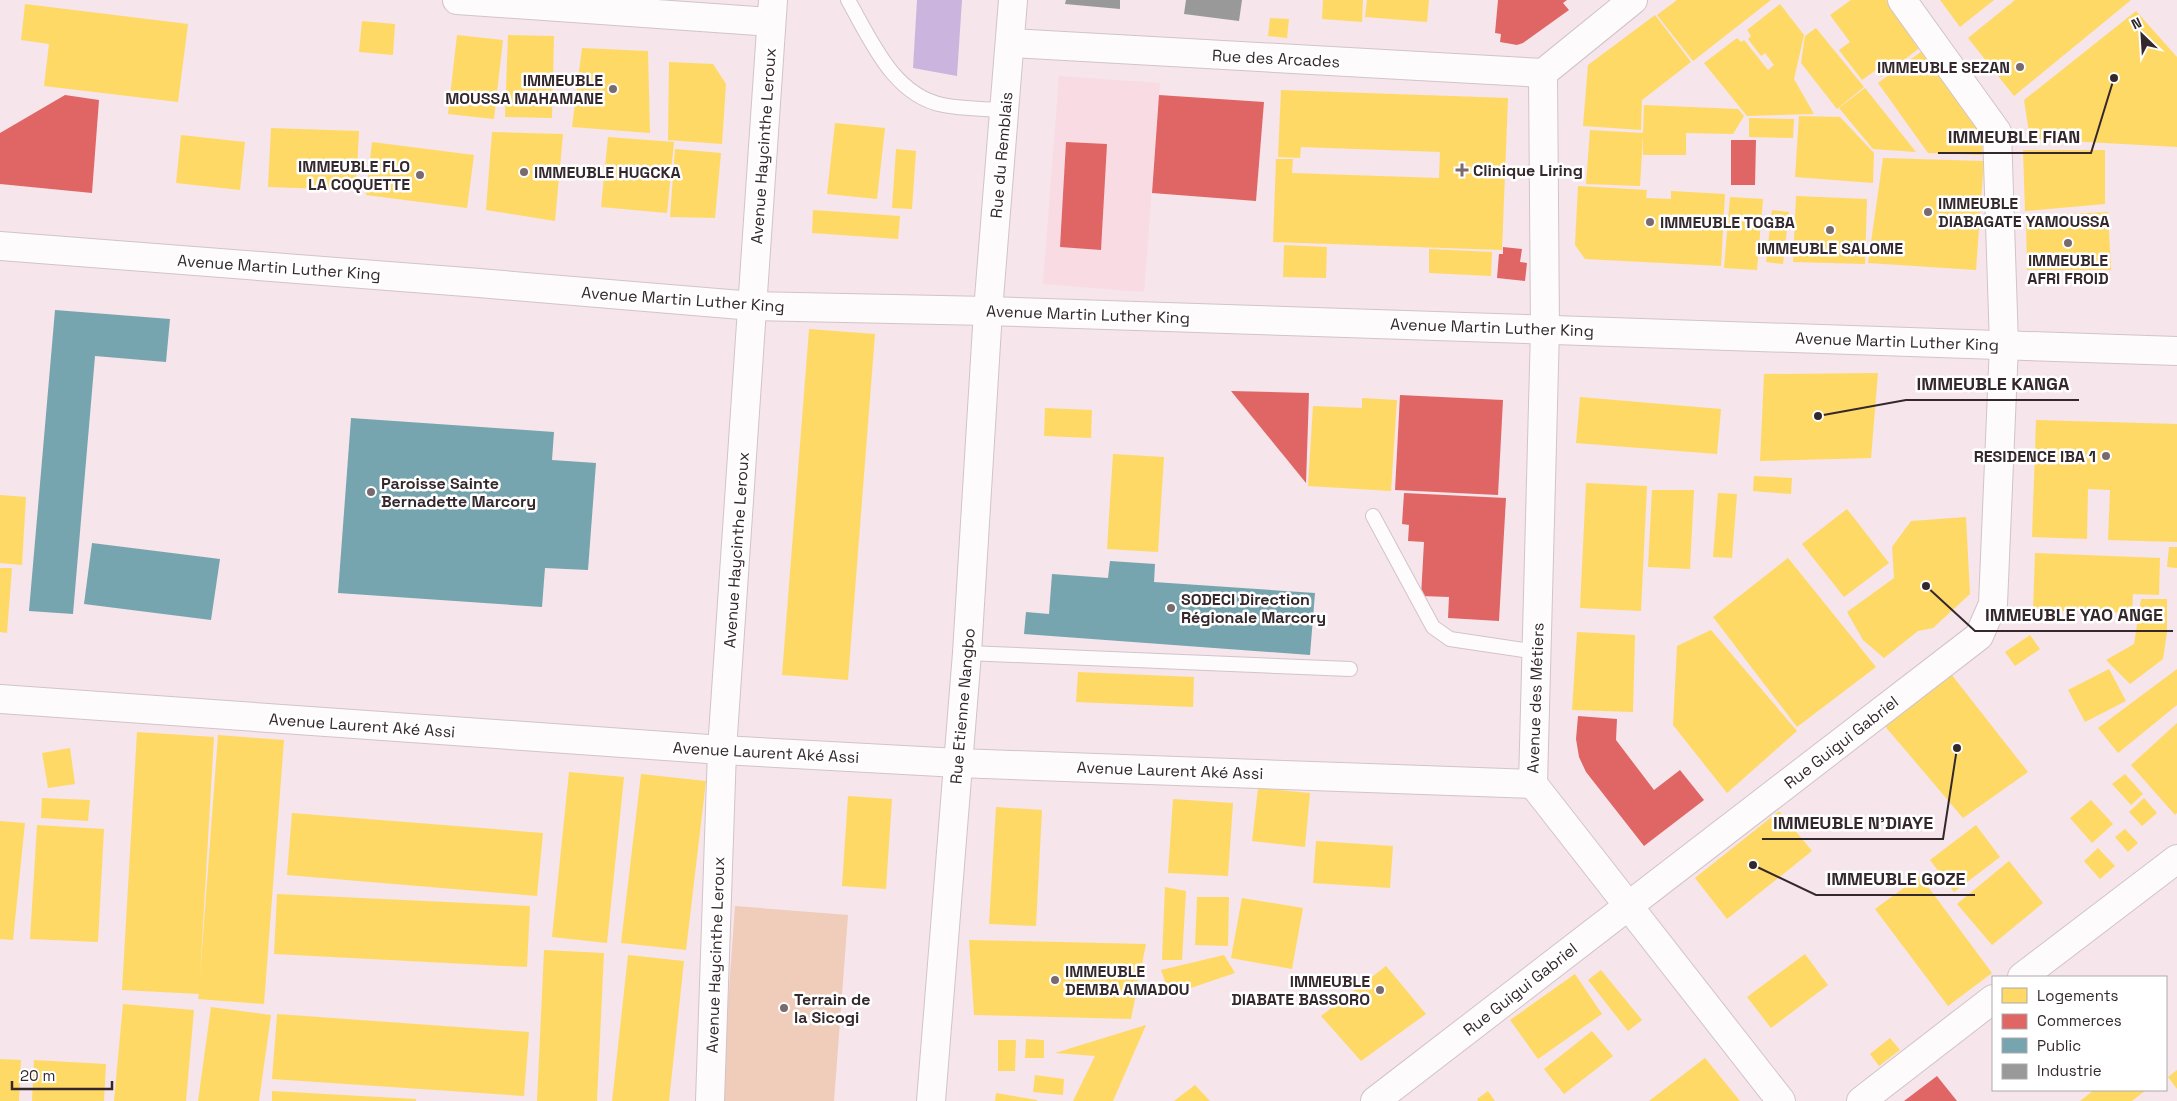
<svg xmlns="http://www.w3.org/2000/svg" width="2177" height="1101" font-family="'Space Grotesk',sans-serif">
	<rect width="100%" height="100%" fill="#f6e5ea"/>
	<!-- built -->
	<path fill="#f9dbe3" d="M1059,76L1160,83L1144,292L1043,284Z"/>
	<!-- green -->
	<path fill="#f0ccbb" d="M735,906L848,915L834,1101H721Z"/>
	<!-- water -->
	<path fill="#cbb4dd" d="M917,0H962L957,76L913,68Z"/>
	<!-- homes -->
	<g fill="#ffd966">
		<path d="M1323,0H1363L1362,22L1322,19Z"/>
		<path d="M1367,0H1429L1427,22L1365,17Z"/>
		<path d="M1677,0H1771L1693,61L1657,15Z"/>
		<path d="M1851,0H1886L1921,47L1881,77L1876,70L1862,80L1839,50L1850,42L1830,15Z"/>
		<path d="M1940,0H1994L1960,27Z"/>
		<path d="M2015,0H2131L2014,96L1968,38Z"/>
		<path d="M25,4L188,24L178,102L44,86L49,44L21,40Z"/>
		<path d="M1780,4L1804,35L1794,79L1814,114L1747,116L1704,63L1737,38L1741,42L1744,40L1768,70L1774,65L1765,53L1761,56L1748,39L1751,36L1747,30Z"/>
		<path d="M2136,11L2177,57V147L2030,139L2024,100Z"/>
		<path d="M1655,15L1691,62L1642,100L1641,130L1583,126L1588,65Z"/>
		<path d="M1270,18L1289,19L1287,38L1268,36Z"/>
		<path d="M362,21L395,24L393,55L359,52Z"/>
		<path d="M1816,28L1864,87L1837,109L1801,63L1805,36Z"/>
		<path d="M457,35L503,40L494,119L448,114Z"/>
		<path d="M508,35L554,36L552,118L505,117Z"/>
		<path d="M582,48L648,51L650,133L572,127Z"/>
		<path d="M1925,49L1983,132L1982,155L1928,153L1878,83Z"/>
		<path d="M669,62L713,64L726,84L722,144L668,140Z"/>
		<path d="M1865,88L1916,152L1873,149L1839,108Z"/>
		<path d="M1281,90L1508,98L1502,250L1273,242L1276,159H1293L1292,173L1439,178L1440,152L1301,147L1300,158L1278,157Z"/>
		<path d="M1644,105L1738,109L1744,116L1733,134L1686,133V155H1643V135L1640,186L1586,184L1590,130L1643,133Z"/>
		<path d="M1799,116L1840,117L1874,153L1873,183L1795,177Z"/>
		<path d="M1749,118L1794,119L1793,138L1749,137Z"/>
		<path d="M835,123L885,128L877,199L827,194Z"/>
		<path d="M271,128L359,131L356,190L268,187Z"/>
		<path d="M492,132L563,134L555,221L486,210Z"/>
		<path d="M181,135L245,142L240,190L176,183Z"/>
		<path d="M608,137L674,142L667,213L601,207Z"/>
		<path d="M372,142L474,155L467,208L366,195Z"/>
		<path d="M675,149L721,153L715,218L670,217Z"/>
		<path d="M896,149L916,151L912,209L892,208Z"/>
		<path d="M2023,150H2105V204L2025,211Z"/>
		<path d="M1883,158L1984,161L1976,270L1868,263Z"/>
		<path d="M1578,186L1647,190L1646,198L1671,199V191L1725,194L1721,266L1585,259L1575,245Z"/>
		<path d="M1796,196L1867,199L1865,264L1793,262Z"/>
		<path d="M1730,197L1763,199L1757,270L1724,268Z"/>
		<path d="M813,210L900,216L898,239L812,233Z"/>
		<path d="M1772,210L1789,212L1783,264L1766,262Z"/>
		<path d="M2108,212L2111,270H2027L2026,216Z"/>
		<path d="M1284,245L1327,247L1326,278L1283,277Z"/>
		<path d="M1429,249L1492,252L1491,276L1429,273Z"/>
		<path d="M809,329L875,334L848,680L782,675Z"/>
		<path d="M1878,373L1871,458L1760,461L1764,374Z"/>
		<path d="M1580,397L1721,409L1717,454L1576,443Z"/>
		<path d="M1362,398L1397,400L1391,491L1308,486L1313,406L1362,408Z"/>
		<path d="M1045,408L1092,410L1091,438L1044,436Z"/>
		<path d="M2036,420L2177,424V542L2108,540L2110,490L2088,489L2087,539L2032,537Z"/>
		<path d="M1113,454L1164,457L1158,552L1107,549Z"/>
		<path d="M1754,476L1792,478L1791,494L1753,491Z"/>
		<path d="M1586,483L1647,486L1641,611L1580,608Z"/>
		<path d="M1652,490H1694L1690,569L1648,567Z"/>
		<path d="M1718,493L1737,494L1732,558L1713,557Z"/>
		<path d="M0,495L26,497L22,565L0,563Z"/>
		<path d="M1847,509L1889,563L1844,597L1802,544Z"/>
		<path d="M1966,517L1970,594L1933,628L1918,631L1884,658L1863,640L1847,612L1894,578L1892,547L1911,521Z"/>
		<path d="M2169,547H2177V568L2167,567Z"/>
		<path d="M2035,553L2160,558L2159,595L2133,594L2132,613L2033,610Z"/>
		<path d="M1788,558L1876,667L1797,727L1713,617Z"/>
		<path d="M0,568H12L7,633L0,632Z"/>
		<path d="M2141,599H2167V632L2163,659L2130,684L2106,660L2134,644Z"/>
		<path d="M1711,630L1797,731L1727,793L1673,725L1677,646Z"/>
		<path d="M1577,632L1635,635L1633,712L1572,710Z"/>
		<path d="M2030,635L2040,649L2015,666L2005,652Z"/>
		<path d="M2109,669L2126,701L2085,722L2068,690Z"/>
		<path d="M2177,669V705L2118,753L2098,728Z"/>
		<path d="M1078,672L1194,677L1193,707L1076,702Z"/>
		<path d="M1951,674L2028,772L1963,818L1884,725Z"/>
		<path d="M2177,723V813L2175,815L2131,765Z"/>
		<path d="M137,732L214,737L200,976L218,735L284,740L264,1004L198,999L199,994L122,990Z"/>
		<path d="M70,748L75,784L48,788L42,753Z"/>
		<path d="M569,772L624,777L607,943L552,937Z"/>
		<path d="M641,774L706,781L686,950L621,943Z"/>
		<path d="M2125,774L2143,794L2131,805L2112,784Z"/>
		<path d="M1258,788L1310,793L1305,847L1252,841Z"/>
		<path d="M848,796L892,799L886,889L842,886Z"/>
		<path d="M42,798L90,800L88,821L41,818Z"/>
		<path d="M2144,798L2157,813L2142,826L2129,812Z"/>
		<path d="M1173,799L1233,803L1228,876L1168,873Z"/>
		<path d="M2091,800L2113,824L2092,843L2070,818Z"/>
		<path d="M996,807L1042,810L1036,926L989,924Z"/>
		<path d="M1779,811L1812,851L1727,919L1695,878Z"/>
		<path d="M292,813L543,833L537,896L287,875Z"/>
		<path d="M0,821L25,823L13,940L0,939Z"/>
		<path d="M37,825L104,829L98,942L30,939Z"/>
		<path d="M1976,825L2000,857L1954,892L1930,860Z"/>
		<path d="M2125,829L2138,843L2128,852L2115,837Z"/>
		<path d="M1316,841L1393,846L1390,888L1313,883Z"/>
		<path d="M2098,848L2115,866L2100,879L2084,861Z"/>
		<path d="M2009,861L2043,903L1992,945L1957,904Z"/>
		<path d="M1920,876L1992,973L1948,1006L1875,909Z"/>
		<path d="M1165,887L1186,891L1182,960H1162Z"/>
		<path d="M277,894L530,906L527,967L274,954Z"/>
		<path d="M1197,897H1229L1228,946L1195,945Z"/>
		<path d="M1242,898L1303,908L1292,969L1231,958Z"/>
		<path d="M969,940L1146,944L1131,1019L974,1015Z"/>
		<path d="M544,950L604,953L597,1101H537Z"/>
		<path d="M1805,954L1828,985L1771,1028L1747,997Z"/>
		<path d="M628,955L684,961L669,1101H612Z"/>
		<path d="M1224,955L1235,973L1170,995L1161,970Z"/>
		<path d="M1386,966L1426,1014L1361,1061L1321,1016Z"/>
		<path d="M1601,970L1642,1020L1628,1031L1588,980Z"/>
		<path d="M1575,974L1602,1014L1538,1059L1510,1020Z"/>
		<path d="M123,1004L194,1010L186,1101H114Z"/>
		<path d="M211,1007L271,1015L259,1101H198Z"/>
		<path d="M277,1014L529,1032L524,1096L272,1079Z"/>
		<path d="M1146,1025L1113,1101H1073L1095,1056L1055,1053Z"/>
		<path d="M1592,1031L1613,1056L1564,1094L1544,1069Z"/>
		<path d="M1890,1038L1900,1050L1879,1066L1870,1054Z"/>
		<path d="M1026,1039L1044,1040V1058H1025Z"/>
		<path d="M998,1040H1016L1015,1071H998Z"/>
		<path d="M1705,1058L1740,1101H1649Z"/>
		<path d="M0,1059L21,1060L19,1101H0Z"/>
		<path d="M34,1060L106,1064L104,1101H32Z"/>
		<path d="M2177,1070V1089L2168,1077Z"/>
		<path d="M1035,1075L1064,1079L1063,1095L1033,1092Z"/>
		<path d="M1195,1085L1210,1101H1174Z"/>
		<path d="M2094,1090H2146L2132,1101H2080Z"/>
		<path d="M272,1091L416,1099V1101H272Z"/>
		<path d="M1488,1091L1495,1101H1478L1477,1099Z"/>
		<path d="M996,1093L1037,1100V1101H995Z"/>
	</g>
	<!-- shops -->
	<g fill="#e06666">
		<path d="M1498,0H1567L1563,3L1569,10L1523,43L1517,45L1500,42L1501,34L1495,33Z"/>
		<path d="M65,95L99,100L92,193L0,184V133Z"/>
		<path d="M1159,95L1264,102L1256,201L1152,193Z"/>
		<path d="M1731,140H1756L1755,185H1731Z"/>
		<path d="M1066,142L1107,144L1101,250L1060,247Z"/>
		<path d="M1503,247L1522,249L1520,262L1527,263L1525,281L1497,278L1499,254H1503Z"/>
		<path d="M1231,391L1309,393L1306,483Z"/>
		<path d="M1400,395L1503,400L1498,495L1395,490Z"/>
		<path d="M1404,493L1506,498L1499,621L1448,618L1449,597L1421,596L1424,542L1408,541L1409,525L1402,524Z"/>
		<path d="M1578,716L1617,719L1616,740L1654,790L1680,770L1704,800L1644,846L1586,772L1579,757L1576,739Z"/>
		<path d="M1937,1076L1957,1101H1904Z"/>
	</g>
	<!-- public -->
	<g fill="#76a5af">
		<path d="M55,310L170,319L166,362L95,356L73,614L29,611Z"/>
		<path d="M351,418L554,432L552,460L596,463L588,570L545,568L542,607L338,593Z"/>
		<path d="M92,543L220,559L211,620L84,604Z"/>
		<path d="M1110,561L1155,564L1154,582L1315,593L1310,655L1024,634L1026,612L1049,614L1052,574L1108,578Z"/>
	</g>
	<!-- industry -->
	<g fill="#999">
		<path d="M1066,0H1120V9L1065,4Z"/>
		<path d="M1186,0H1242L1239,21L1184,14Z"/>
	</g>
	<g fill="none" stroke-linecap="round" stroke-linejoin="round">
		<!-- service casing -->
		<g stroke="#d1c4c8" stroke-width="16">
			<g id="service">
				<path d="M848,0C871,40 893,95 943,105C963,109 985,109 1005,110"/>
				<path d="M1373,516L1433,627L1450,639L1537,652"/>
				<path d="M967,653L1350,669"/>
			</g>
		</g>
		<!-- minor casing -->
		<g stroke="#d1c4c8" stroke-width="30">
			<g id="minor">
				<path d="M457,0L771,22"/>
				<path d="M1010,43L1543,73L1633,0"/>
				<path d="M1533,784L1781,1101"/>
				<path d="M2022,977L2177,859"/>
				<path d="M710,1101L722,750L773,0"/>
				<path d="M931,1101L967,653L988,311"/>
				<path d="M1375,1101L1979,636L1993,604L2004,345L1997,132L1902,0"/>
				<path d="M1861,1101L1993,999"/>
			</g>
		</g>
		<!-- tertiary casing -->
		<g stroke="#d1c4c8" stroke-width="30">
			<g id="tertiary">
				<path d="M0,246L479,283L753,306L988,311L2177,351"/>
				<path d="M988,311L1013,0"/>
				<path d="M0,699L722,750L958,763L1533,784L1545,329L1543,73"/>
			</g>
		</g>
		<!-- service -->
		<use href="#service" stroke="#fefbfc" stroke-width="14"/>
		<!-- minor -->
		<use href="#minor" stroke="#fefbfc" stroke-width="28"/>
		<!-- tertiary -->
		<use href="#tertiary" stroke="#fefbfc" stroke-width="28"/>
	</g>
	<!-- markers -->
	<g fill="#786a6e" stroke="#fff" stroke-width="2">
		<circle cx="2020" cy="67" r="5"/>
		<circle cx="613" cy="89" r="5"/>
		<path d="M1459.5 162.5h5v5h5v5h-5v5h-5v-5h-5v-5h5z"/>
		<circle cx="524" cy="172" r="5"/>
		<circle cx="420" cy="175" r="5"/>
		<circle cx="1928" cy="212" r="5"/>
		<circle cx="1650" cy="222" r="5"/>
		<circle cx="1830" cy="230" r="5"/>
		<circle cx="2068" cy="243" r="5"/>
		<circle cx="2106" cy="456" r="5"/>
		<circle cx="371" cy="492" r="5"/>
		<circle cx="1171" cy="608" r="5"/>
		<circle cx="1055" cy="980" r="5"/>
		<circle cx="1380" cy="990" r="5"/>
		<circle cx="784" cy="1008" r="5"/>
	</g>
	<g text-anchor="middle" stroke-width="5" stroke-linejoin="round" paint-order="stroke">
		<!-- street labels -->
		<g font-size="16" fill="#34282c" stroke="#fff">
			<text transform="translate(1276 58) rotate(3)" y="6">Rue des Arcades</text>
			<text transform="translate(763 146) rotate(-86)" y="6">Avenue Haycinthe Leroux</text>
			<text transform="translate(1001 155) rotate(-85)" y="6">Rue du Remblais</text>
			<text transform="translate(279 267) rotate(4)" y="6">Avenue Martin Luther King</text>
			<text transform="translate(683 299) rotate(4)" y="6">Avenue Martin Luther King</text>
			<text transform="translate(1088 314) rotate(2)" y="6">Avenue Martin Luther King</text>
			<text transform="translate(1492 327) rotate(2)" y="6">Avenue Martin Luther King</text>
			<text transform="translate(1897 341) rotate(2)" y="6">Avenue Martin Luther King</text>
			<text transform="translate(736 550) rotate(-86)" y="6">Avenue Haycinthe Leroux</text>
			<text transform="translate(1535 698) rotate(-88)" y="6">Avenue des Métiers</text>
			<text transform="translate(962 706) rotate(-85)" y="6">Rue Etienne Nangbo</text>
			<text transform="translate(362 725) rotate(4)" y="6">Avenue Laurent Aké Assi</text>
			<text transform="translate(1841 742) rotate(-38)" y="6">Rue Guigui Gabriel</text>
			<text transform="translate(766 752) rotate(3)" y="6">Avenue Laurent Aké Assi</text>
			<text transform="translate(1170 770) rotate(2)" y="6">Avenue Laurent Aké Assi</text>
			<text transform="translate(715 955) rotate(-88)" y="6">Avenue Haycinthe Leroux</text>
			<text transform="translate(1520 989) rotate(-38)" y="6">Rue Guigui Gabriel</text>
		</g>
		<!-- poi labels -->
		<g font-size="16" font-weight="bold" fill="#34282c" stroke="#fff" text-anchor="start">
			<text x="2010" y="73" text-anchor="end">IMMEUBLE SEZAN</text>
			<text x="603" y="86" text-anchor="end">IMMEUBLE<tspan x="603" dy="18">MOUSSA MAHAMANE</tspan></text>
			<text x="410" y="172" text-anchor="end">IMMEUBLE FLO<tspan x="410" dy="18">LA COQUETTE</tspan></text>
			<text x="1473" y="176">Clinique Liring</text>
			<text x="534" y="178">IMMEUBLE HUGCKA</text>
			<text x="1938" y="209">IMMEUBLE<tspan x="1938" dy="18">DIABAGATE YAMOUSSA</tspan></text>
			<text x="1660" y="228">IMMEUBLE TOGBA</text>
			<text x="1830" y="254" text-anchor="middle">IMMEUBLE SALOME</text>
			<text x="2068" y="266" text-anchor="middle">IMMEUBLE<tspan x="2068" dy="18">AFRI FROID</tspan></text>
			<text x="2096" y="462" text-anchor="end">RESIDENCE IBA 1</text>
			<text x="381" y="489">Paroisse Sainte<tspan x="381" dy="18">Bernadette Marcory</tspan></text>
			<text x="1181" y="605">SODECI Direction<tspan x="1181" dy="18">Régionale Marcory</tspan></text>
			<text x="1065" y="977">IMMEUBLE<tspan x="1065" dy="18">DEMBA AMADOU</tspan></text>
			<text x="1370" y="987" text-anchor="end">IMMEUBLE<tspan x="1370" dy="18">DIABATE BASSORO</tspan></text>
			<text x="794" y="1005">Terrain de<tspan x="794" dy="18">la Sicogi</tspan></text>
		</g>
	</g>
	<!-- callouts -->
	<path fill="none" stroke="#34282c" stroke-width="2" d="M2114 78L2091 153H1938M1818 416L1906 400H2079M1926 586L1975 631H2173M1957 748L1943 839H1762M1753 865L1816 895H1975"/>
	<g fill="#34282c" stroke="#fff" stroke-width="2">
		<circle cx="2114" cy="78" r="5"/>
		<circle cx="1818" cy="416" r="5"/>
		<circle cx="1926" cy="586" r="5"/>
		<circle cx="1957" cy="748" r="5"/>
		<circle cx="1753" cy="865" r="5"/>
	</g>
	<g font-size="18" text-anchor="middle" font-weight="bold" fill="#34282c" stroke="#fff" stroke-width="5" stroke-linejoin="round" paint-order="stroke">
		<text x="2014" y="143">IMMEUBLE FIAN</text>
		<text x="1993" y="390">IMMEUBLE KANGA</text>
		<text x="2074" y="621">IMMEUBLE YAO ANGE</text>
		<text x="1853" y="829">IMMEUBLE N'DIAYE</text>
		<text x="1896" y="885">IMMEUBLE GOZE</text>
	</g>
	<!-- legend -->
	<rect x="1992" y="976" width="175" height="115" fill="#ffffff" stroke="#aea9ab"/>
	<rect x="2002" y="988" width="25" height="15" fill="#ffd966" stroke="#aea9ab"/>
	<text x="2037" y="1001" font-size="15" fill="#34282c">Logements</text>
	<rect x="2002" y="1014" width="25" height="15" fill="#e06666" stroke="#aea9ab"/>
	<text x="2037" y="1026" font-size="15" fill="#34282c">Commerces</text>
	<rect x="2002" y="1038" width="25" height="15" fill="#76a5af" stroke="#aea9ab"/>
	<text x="2037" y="1051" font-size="15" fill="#34282c">Public</text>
	<rect x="2002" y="1064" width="25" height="15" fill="#999999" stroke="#aea9ab"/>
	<text x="2037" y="1076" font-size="15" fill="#34282c">Industrie</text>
	<!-- north arrow -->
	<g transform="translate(2142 35) rotate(335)" stroke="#ffffff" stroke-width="4" paint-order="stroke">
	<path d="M0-4L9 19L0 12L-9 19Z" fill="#34282c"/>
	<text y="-8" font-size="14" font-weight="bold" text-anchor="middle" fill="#34282c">N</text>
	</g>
	<!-- scale -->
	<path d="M12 1081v8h100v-8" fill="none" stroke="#34282c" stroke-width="2.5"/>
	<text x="20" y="1081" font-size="15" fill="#34282c" stroke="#ffffff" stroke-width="4" paint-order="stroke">20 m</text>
</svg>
